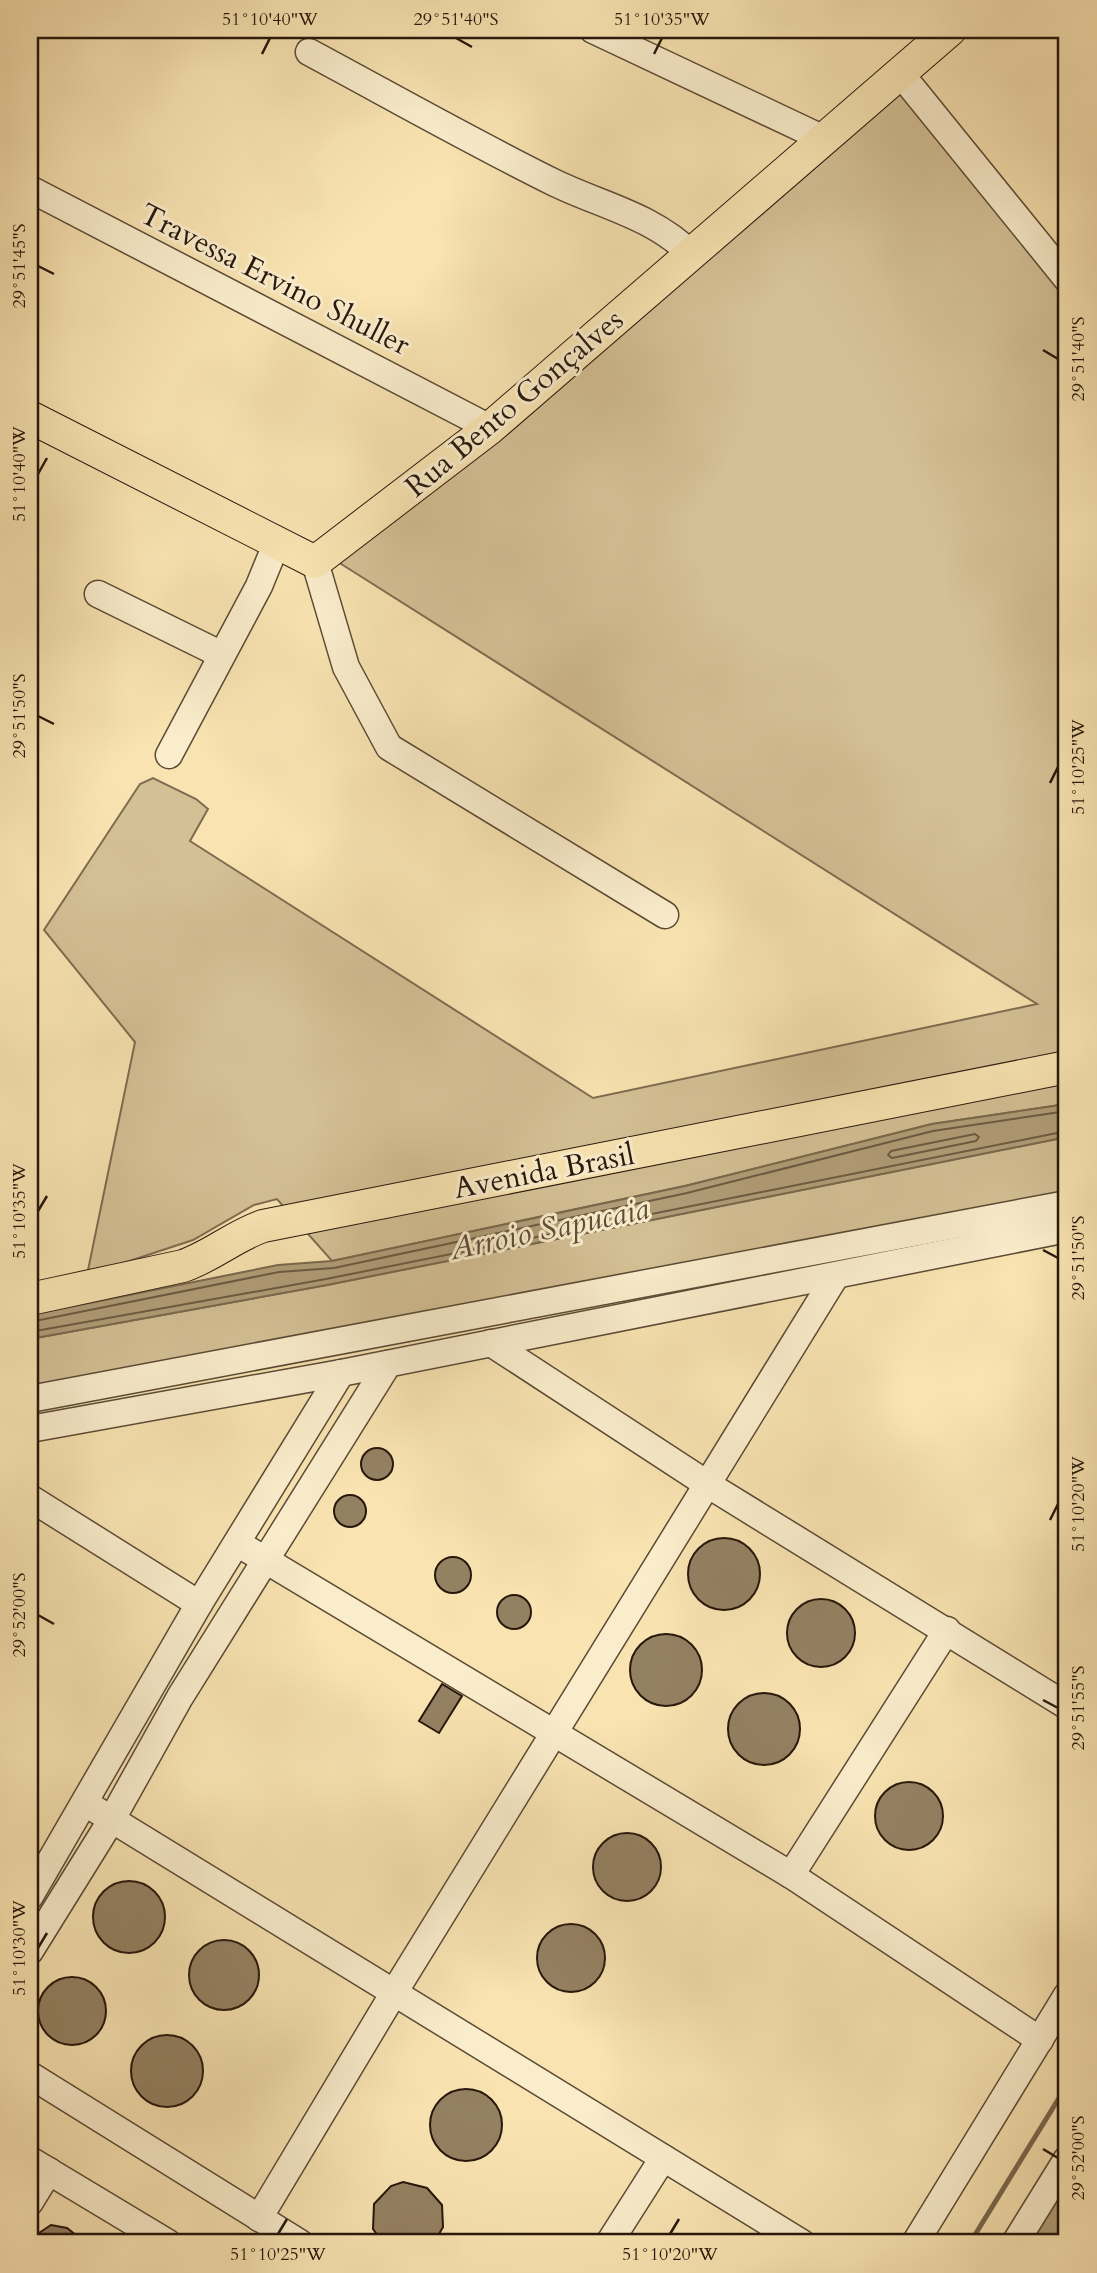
<svg xmlns="http://www.w3.org/2000/svg" width="1097" height="2273" font-family="Cardo,serif">
	<rect width="100%" height="100%" fill="#f8e3b1"/>
	<filter id="stains"><feTurbulence type="fractalNoise" baseFrequency=".00286" numOctaves="4"/><feColorMatrix values="0 0 0 0 .2 0 0 0 0 .09 0 0 0 0 .02 0 0 0 .5 -.17"/></filter>
	<radialGradient id="worn" r=".72"><stop offset=".6" stop-color="#630" stop-opacity="0"/><stop offset="1" stop-color="#630" stop-opacity=".3"/></radialGradient>
	<!-- green -->
	<g fill="#d4c095" stroke="#7e6c50" stroke-width="2">
		<path d="M905,93L1067,291V1104L932,1124L685,1186L332,1261L277,1199L254,1205L193,1240L87,1275L135,1042L44,930L140,784L153,778L196,799L208,809L190,841L593,1098L1037,1004L338,562L893,97Z"/>
		<path d="M1067,1137V1191L30,1391V1339L327,1285Z"/>
	</g>
	<!-- water -->
	<g fill="#b19e79" stroke="#7a684d" stroke-width="2">
		<path d="M1067,1104V1137L327,1285L30,1339V1315L278,1265L332,1261L685,1186L932,1124Z"/>
		<path d="M1067,2176V2243H1026Z"/>
	</g>
	<g fill="none" stroke-linecap="round" stroke-linejoin="round">
		<!-- shore -->
		<g stroke="#6c5a42" stroke-width="2">
			<path d="M975,1134L979,1137L976,1141L892,1158L888,1155L891,1151Z"/>
			<path d="M30,1322L279,1272L334,1268L687,1193L933,1131L1067,1111"/>
			<path d="M30,1332L326,1279L1067,1131"/>
		</g>
		<!-- stream -->
		<path stroke="#7a684d" stroke-width="5" d="M970,2243L1067,2085"/>
	</g>
	<!-- building -->
	<g fill="#948162" stroke="#27170c" stroke-width="2">
		<circle cx="377" cy="1464" r="16"/>
		<circle cx="350" cy="1511" r="16"/>
		<circle cx="724" cy="1574" r="36"/>
		<circle cx="453" cy="1575" r="18"/>
		<circle cx="514" cy="1612" r="17"/>
		<circle cx="821" cy="1633" r="34"/>
		<circle cx="666" cy="1670" r="36"/>
		<path d="M442,1684L462,1696L439,1733L419,1721Z"/>
		<circle cx="764" cy="1729" r="36"/>
		<circle cx="909" cy="1816" r="34"/>
		<circle cx="627" cy="1867" r="34"/>
		<circle cx="129" cy="1917" r="36"/>
		<circle cx="571" cy="1958" r="34"/>
		<circle cx="224" cy="1975" r="35"/>
		<circle cx="72" cy="2011" r="34"/>
		<circle cx="167" cy="2071" r="36"/>
		<circle cx="466" cy="2125" r="36"/>
		<path d="M403,2182L427,2188L442,2205L443,2227L434,2243H383L373,2229L374,2204L391,2186Z"/>
		<path d="M51,2225L67,2228L86,2243H30V2239Z"/>
	</g>
	<g fill="none" stroke-linecap="round" stroke-linejoin="round">
		<!-- minor casing -->
		<g stroke="#5b4a35" stroke-width="29">
			<g id="minor">
				<path d="M593,30L824,139"/>
				<path d="M309,52C391,96 472,142 555,183C603,206 653,216 691,254"/>
				<path d="M900,73L1067,279"/>
				<path d="M30,189L490,428"/>
				<path d="M315,562L346,667L389,747L665,915"/>
				<path d="M98,594L220,654"/>
				<path d="M169,755L259,586L277,542"/>
				<path d="M491,1343L707,1484L1067,1706"/>
				<path d="M30,1399L1067,1204"/>
				<path d="M30,1429L341,1373L1067,1229"/>
				<path d="M30,1498L199,1604"/>
				<path d="M237,1543L791,1875L1040,2040"/>
				<path d="M85,1803L802,2243"/>
				<path d="M791,1875L947,1630"/>
				<path d="M30,1896L199,1604L341,1373"/>
				<path d="M30,1951L112,1819L180,1697L388,1364"/>
				<path d="M30,2075L300,2243"/>
				<path d="M30,2160L168,2243"/>
				<path d="M30,2202L49,2171"/>
				<path d="M259,2218L395,1991L835,1277"/>
				<path d="M609,2243L663,2158"/>
				<path d="M915,2243L1067,1995"/>
				<path d="M1015,2243L1067,2159"/>
			</g>
		</g>
		<!-- major casing -->
		<g stroke="#27170c" stroke-width="34">
			<g id="major">
				<path d="M30,417L315,562L490,428L950,30"/>
				<path d="M30,1299L183,1266C212,1256 234,1236 263,1226L1067,1067"/>
			</g>
		</g>
		<!-- minor -->
		<use href="#minor" stroke="#faedcc" stroke-width="26"/>
		<!-- major -->
		<use href="#major" stroke="#f8e3b1" stroke-width="32"/>
	</g>
	<!-- ticks -->
	<path fill="none" stroke="#27170c" stroke-width="2.5" d="M456,38L472,47M262,54L270,38M654,54L662,38M38,266L54,274M1043,350L1058,359M38,474L47,458M38,716L54,724M1050,783L1058,767M38,1211L47,1196M1043,1250L1058,1258M1050,1520L1058,1504M38,1615L54,1624M1043,1700L1058,1708M38,1948L47,1933M1043,2149L1058,2158M278,2234L287,2219M670,2234L679,2219"/>
	<g text-anchor="middle" stroke-width="6" stroke-linejoin="round" paint-order="stroke">
		<!-- street labels -->
		<g font-size="30" fill="#27170c" stroke="#faedcc">
			<text transform="translate(275 279) rotate(27)" y="10">Travessa Ervino Shuller</text>
			<text transform="translate(514 403) rotate(-40)" y="10">Rua Bento Gonçalves</text>
			<text transform="translate(544 1171) rotate(-11)" y="10">Avenida Brasil</text>
		</g>
		<!-- water labels -->
		<g font-size="32" font-style="italic" fill="#5e4d38" stroke="#faedcc">
			<text transform="translate(549 1228) rotate(-12)" y="11">Arroio Sapucaia</text>
		</g>
	</g>
	<!-- margin -->
	<rect width="1097" height="2273" fill="none" stroke="#f8e3b1" stroke-width="77"/>
	<rect x="38" y="38" width="1020" height="2196" fill="none" stroke="#27170c" stroke-width="2.5"/>
	<g font-size="18" text-anchor="middle" fill="#27170c">
		<text x="270" y="25">51°10'40"W</text>
		<text x="456" y="25">29°51'40"S</text>
		<text x="662" y="25">51°10'35"W</text>
		<text transform="translate(19 266) rotate(-90)" y="6">29°51'45"S</text>
		<text transform="translate(1078 359) rotate(-90)" y="6">29°51'40"S</text>
		<text transform="translate(19 474) rotate(-90)" y="6">51°10'40"W</text>
		<text transform="translate(19 716) rotate(-90)" y="6">29°51'50"S</text>
		<text transform="translate(1078 767) rotate(-90)" y="6">51°10'25"W</text>
		<text transform="translate(19 1211) rotate(-90)" y="6">51°10'35"W</text>
		<text transform="translate(1078 1258) rotate(-90)" y="6">29°51'50"S</text>
		<text transform="translate(1078 1504) rotate(-90)" y="6">51°10'20"W</text>
		<text transform="translate(19 1615) rotate(-90)" y="6">29°52'00"S</text>
		<text transform="translate(1078 1708) rotate(-90)" y="6">29°51'55"S</text>
		<text transform="translate(19 1948) rotate(-90)" y="6">51°10'30"W</text>
		<text transform="translate(1078 2158) rotate(-90)" y="6">29°52'00"S</text>
		<text x="278" y="2260">51°10'25"W</text>
		<text x="670" y="2260">51°10'20"W</text>
	</g>
	<rect width="100%" height="100%" filter="url(#stains)"/>
	<rect width="100%" height="100%" fill="url(#worn)"/>
</svg>
